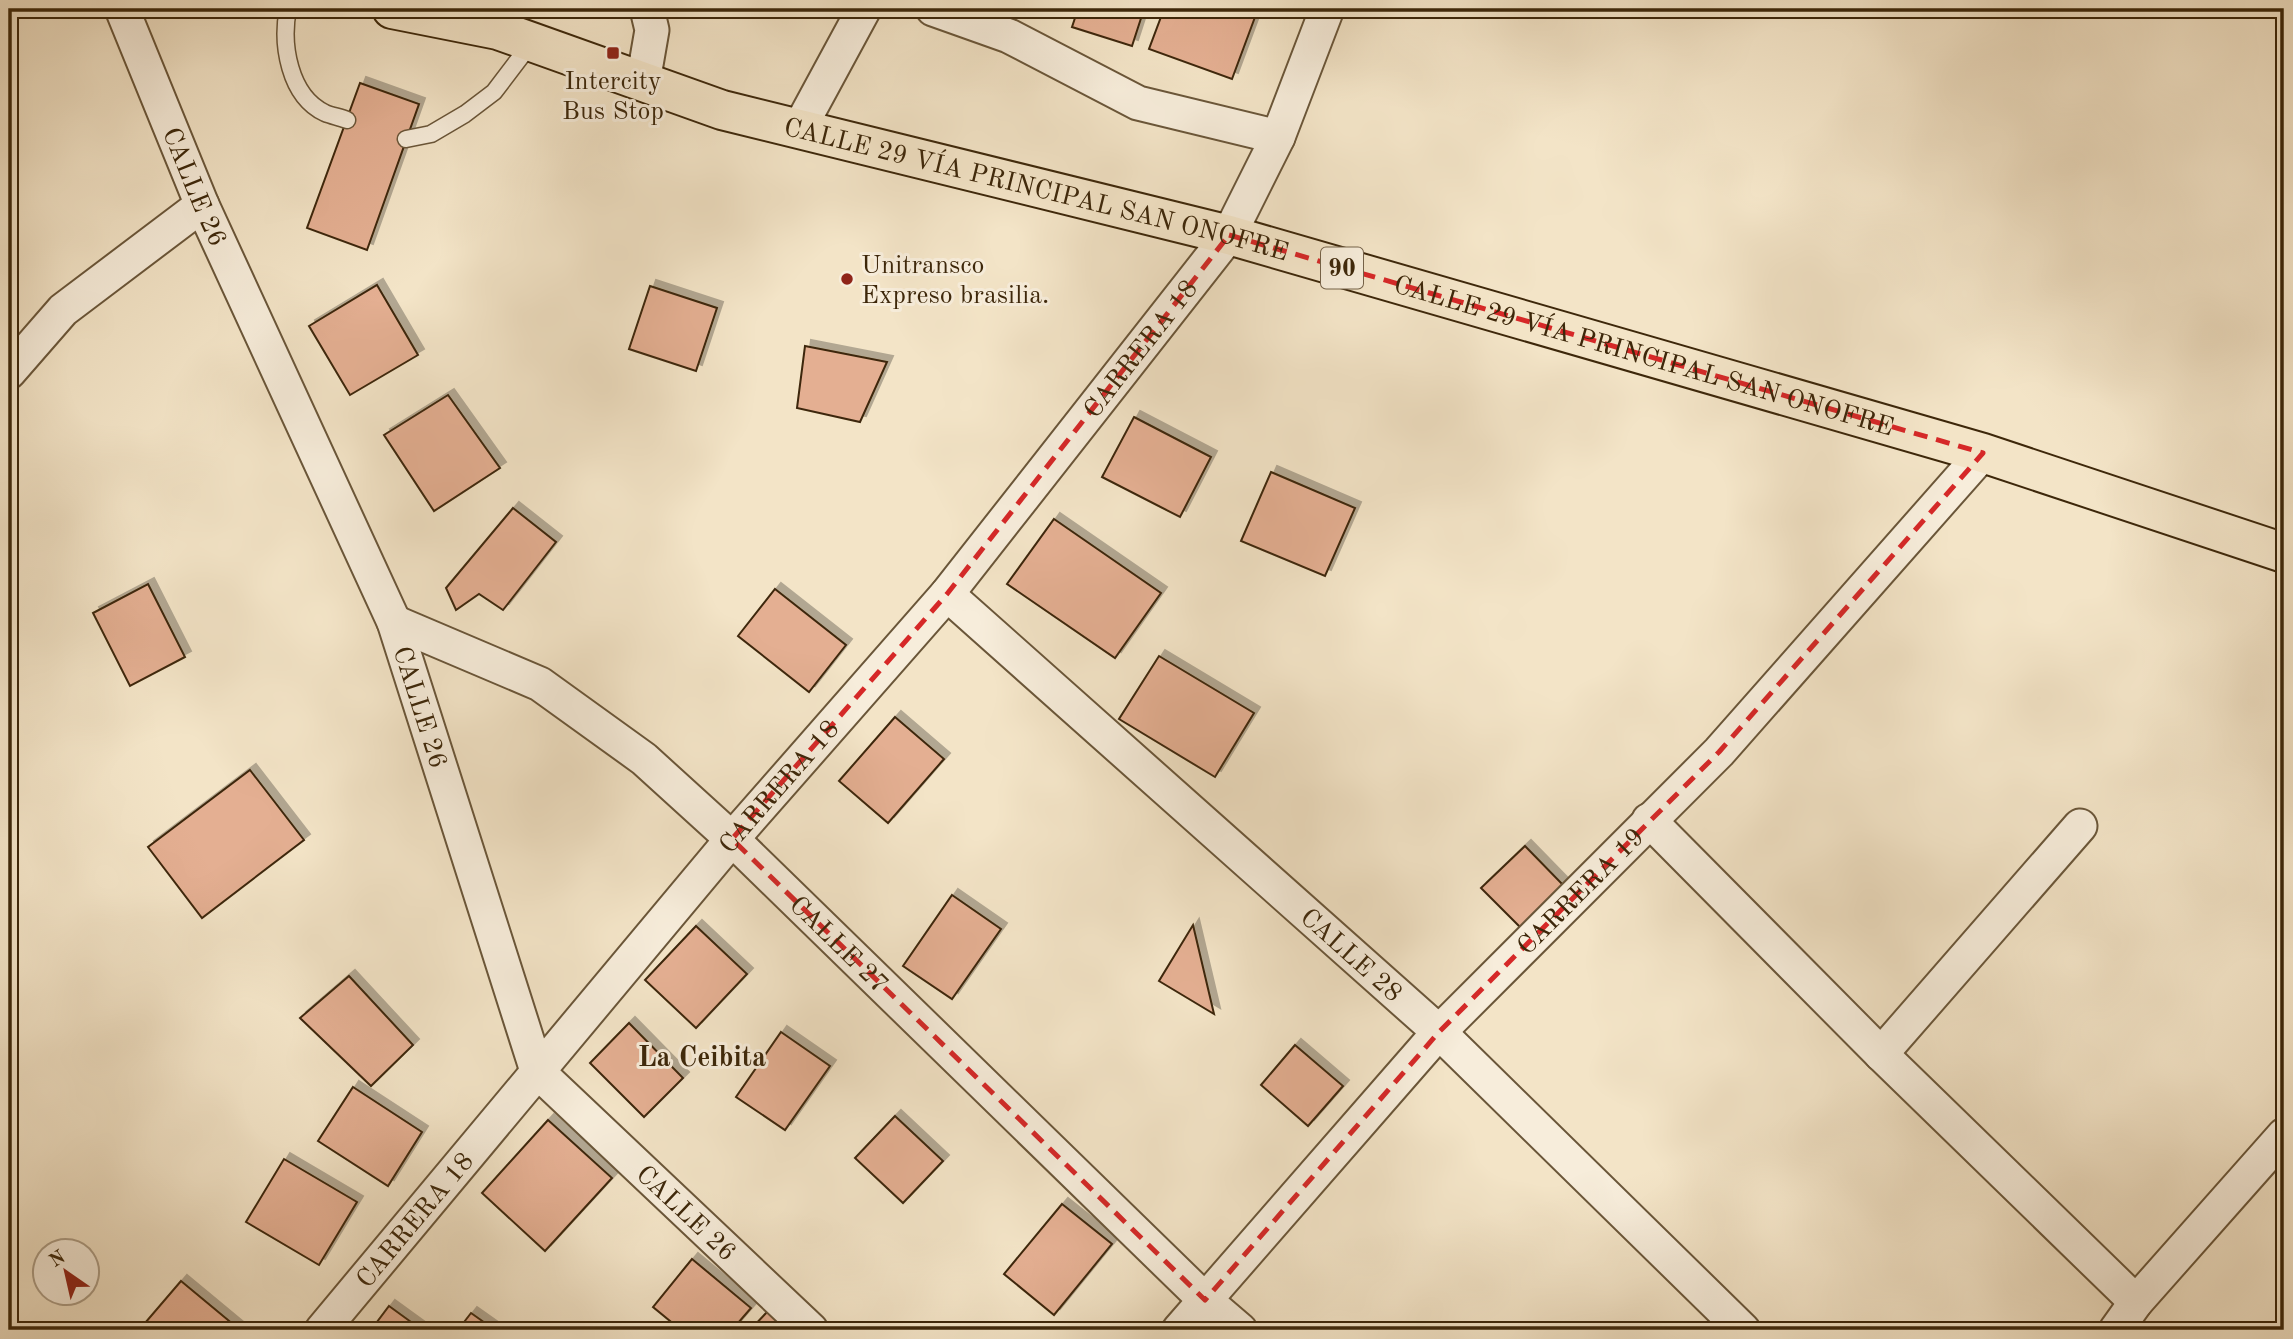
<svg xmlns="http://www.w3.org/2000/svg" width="2293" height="1339" font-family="'Old Standard TT',serif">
	<defs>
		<filter id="shadow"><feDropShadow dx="6" dy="-6" stdDeviation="0" flood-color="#0004"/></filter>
	</defs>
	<rect width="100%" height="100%" fill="#f3e4c7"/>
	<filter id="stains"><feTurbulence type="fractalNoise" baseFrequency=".00286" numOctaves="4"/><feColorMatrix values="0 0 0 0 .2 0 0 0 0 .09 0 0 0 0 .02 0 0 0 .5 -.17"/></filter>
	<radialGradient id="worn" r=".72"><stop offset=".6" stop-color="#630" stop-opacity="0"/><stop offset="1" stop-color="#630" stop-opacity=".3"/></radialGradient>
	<!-- building -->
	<g fill="#e4af92" stroke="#3d270a" stroke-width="2" filter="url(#shadow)">
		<path d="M585,9H606L603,17Z"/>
		<path d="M1078,9H1144L1132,46L1072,27Z"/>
		<path d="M1164,9H1258L1232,79L1149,49Z"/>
		<path d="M360,83L419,104L367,250L307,228Z"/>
		<path d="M377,285L418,355L350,395L309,326Z"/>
		<path d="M650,286L717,308L696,371L629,349Z"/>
		<path d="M805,346L887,362L860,422L797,408Z"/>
		<path d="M448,395L500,468L434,511L384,435Z"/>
		<path d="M1134,417L1211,457L1180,517L1102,477Z"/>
		<path d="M1271,472L1355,508L1325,576L1241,541Z"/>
		<path d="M513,508L556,542L503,610L479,594L456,610L446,588Z"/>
		<path d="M1054,519L1161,593L1115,658L1007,584Z"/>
		<path d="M148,584L185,657L130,686L93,613Z"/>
		<path d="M775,589L846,645L809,692L738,636Z"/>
		<path d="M1159,656L1254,713L1215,777L1119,719Z"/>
		<path d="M895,717L944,759L888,823L839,781Z"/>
		<path d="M250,770L304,840L202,918L148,847Z"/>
		<path d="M1525,846L1566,888L1523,930L1481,888Z"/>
		<path d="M952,895L1001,929L952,999L903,966Z"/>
		<path d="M1193,925L1214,1014L1159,981Z"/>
		<path d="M696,926L747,974L696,1028L645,980Z"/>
		<path d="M349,976L413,1045L371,1086L300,1018Z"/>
		<path d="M629,1023L683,1078L644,1117L590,1063Z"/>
		<path d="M781,1032L830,1066L785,1130L736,1097Z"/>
		<path d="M1295,1045L1343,1086L1308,1126L1261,1085Z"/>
		<path d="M353,1087L422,1132L388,1186L318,1141Z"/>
		<path d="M895,1116L943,1161L903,1203L855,1158Z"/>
		<path d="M548,1120L612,1178L545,1251L482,1193Z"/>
		<path d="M284,1159L357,1202L319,1265L246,1222Z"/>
		<path d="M1062,1204L1112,1244L1054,1315L1004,1274Z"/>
		<path d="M692,1259L751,1308L732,1330H681L653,1307Z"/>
		<path d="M181,1281L240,1330H139Z"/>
		<path d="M389,1306L422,1330H371Z"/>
		<path d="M768,1311L789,1330H750Z"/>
		<path d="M471,1313L495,1330H458Z"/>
	</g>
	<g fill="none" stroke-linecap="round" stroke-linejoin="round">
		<!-- lane casing -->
		<g stroke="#6a5639" stroke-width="19">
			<g id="lane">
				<path d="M288,9C281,44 289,96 325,113C332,116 340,117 347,120"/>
				<path d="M406,139L431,134L465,114L494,92L532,42"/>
			</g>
		</g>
		<!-- street casing -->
		<g stroke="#6a5639" stroke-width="37">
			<g id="street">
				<path id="s1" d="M122,9L202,205L394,622L537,1071L811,1330"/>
				<path d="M933,9L1009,36L1138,103L1278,137"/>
				<path d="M643,82L652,30L647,9"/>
				<path d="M799,129L864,9"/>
				<path d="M9,372L63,310L202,205"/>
				<path id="s2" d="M947,594L1439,1032L1743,1330"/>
				<path id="s3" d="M394,622L540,684L644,759L732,839L1205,1300L1240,1330"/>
				<path d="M1649,820L1881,1054L2136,1302"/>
				<path d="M1881,1054L2080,826"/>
				<path id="s4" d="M322,1330L732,839L947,594L1229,235L1278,137L1327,9"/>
				<path id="s5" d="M1179,1330L1439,1032L1719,752L1983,453"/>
				<path d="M2116,1330L2136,1302L2284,1135"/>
			</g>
		</g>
		<!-- primary casing -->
		<g stroke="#3d270a" stroke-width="42">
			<g id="primary">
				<path id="s6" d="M392,9L498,30L722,110L1229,235L1983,453L2284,553"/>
			</g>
		</g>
		<!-- lane -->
		<use href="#lane" stroke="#f7eddb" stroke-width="16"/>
		<!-- street -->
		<use href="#street" stroke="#f7eddb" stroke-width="33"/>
		<!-- primary -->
		<use href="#primary" stroke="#f3e4c7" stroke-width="38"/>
	</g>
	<!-- marked area -->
	<path fill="none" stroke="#d62828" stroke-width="5" stroke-dasharray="14 9" stroke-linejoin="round" d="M1229,235L1983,453L1719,752L1439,1032L1205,1300L732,839L947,594Z"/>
	<!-- markers -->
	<g fill="#8f2418" stroke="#f7eddb" stroke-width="2.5">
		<rect x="606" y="46" width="14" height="14" rx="3.5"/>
		<circle cx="847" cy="279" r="7"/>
	</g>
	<g text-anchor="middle" stroke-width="6" stroke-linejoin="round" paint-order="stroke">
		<!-- shield labels -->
		<rect fill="#f7eddb" stroke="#756249" stroke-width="2" x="1321" y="247.5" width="42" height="41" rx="5"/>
		<g font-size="24" font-weight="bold" fill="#3d270a">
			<text x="1342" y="276">90</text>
		</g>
		<!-- poi labels -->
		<g font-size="26" fill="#3d270a" stroke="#f7eddb">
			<text x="613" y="89">Intercity<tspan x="613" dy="30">Bus Stop</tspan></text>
			<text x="861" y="273" text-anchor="start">Unitransco<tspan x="861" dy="30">Expreso brasilia.</tspan></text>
		</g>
		<!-- street labels -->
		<g font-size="26" fill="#3d270a" stroke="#f7eddb">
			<text dy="9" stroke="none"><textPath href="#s1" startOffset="192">CALLE 26</textPath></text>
			<text dy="9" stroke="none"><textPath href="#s6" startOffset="670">CALLE 29 VÍA PRINCIPAL SAN ONOFRE</textPath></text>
			<text dy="9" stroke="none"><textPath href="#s4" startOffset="1278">CARRERA 18</textPath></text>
			<text dy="9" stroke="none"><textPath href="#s6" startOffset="1300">CALLE 29 VÍA PRINCIPAL SAN ONOFRE</textPath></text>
			<text dy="9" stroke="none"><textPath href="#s1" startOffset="760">CALLE 26</textPath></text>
			<text dy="9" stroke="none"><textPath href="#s4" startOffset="710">CARRERA 18</textPath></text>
			<text dy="9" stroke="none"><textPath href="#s5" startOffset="595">CARRERA 19</textPath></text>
			<text dy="9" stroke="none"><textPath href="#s3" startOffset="556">CALLE 27</textPath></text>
			<text dy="9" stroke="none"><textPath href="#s2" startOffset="542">CALLE 28</textPath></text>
			<text dy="9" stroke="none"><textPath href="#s1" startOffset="1348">CALLE 26</textPath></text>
			<text dy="9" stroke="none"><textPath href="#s4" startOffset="144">CARRERA 18</textPath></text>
		</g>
		<!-- neighbourhood labels -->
		<g font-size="28" font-weight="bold" fill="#3d270a" stroke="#f7eddb">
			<text x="702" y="1066">La Ceibita</text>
		</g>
	</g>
	<!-- margin -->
	<rect width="2293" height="1339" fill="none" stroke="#f3e4c7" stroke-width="35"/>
	<rect x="10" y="10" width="2272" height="1318" fill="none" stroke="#3d270a" stroke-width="3.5"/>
	<rect x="18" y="18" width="2258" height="1304" fill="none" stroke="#3d270a" stroke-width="2"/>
	<!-- north arrow -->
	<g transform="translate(66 1272) rotate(326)"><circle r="33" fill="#f7eddb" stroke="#ad9e87" stroke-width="2"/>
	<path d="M0-5L12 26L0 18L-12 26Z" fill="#8f2418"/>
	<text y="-10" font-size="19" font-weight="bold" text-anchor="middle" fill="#3d270a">N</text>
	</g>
	<rect width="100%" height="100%" filter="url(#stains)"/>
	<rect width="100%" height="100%" fill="url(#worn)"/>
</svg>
